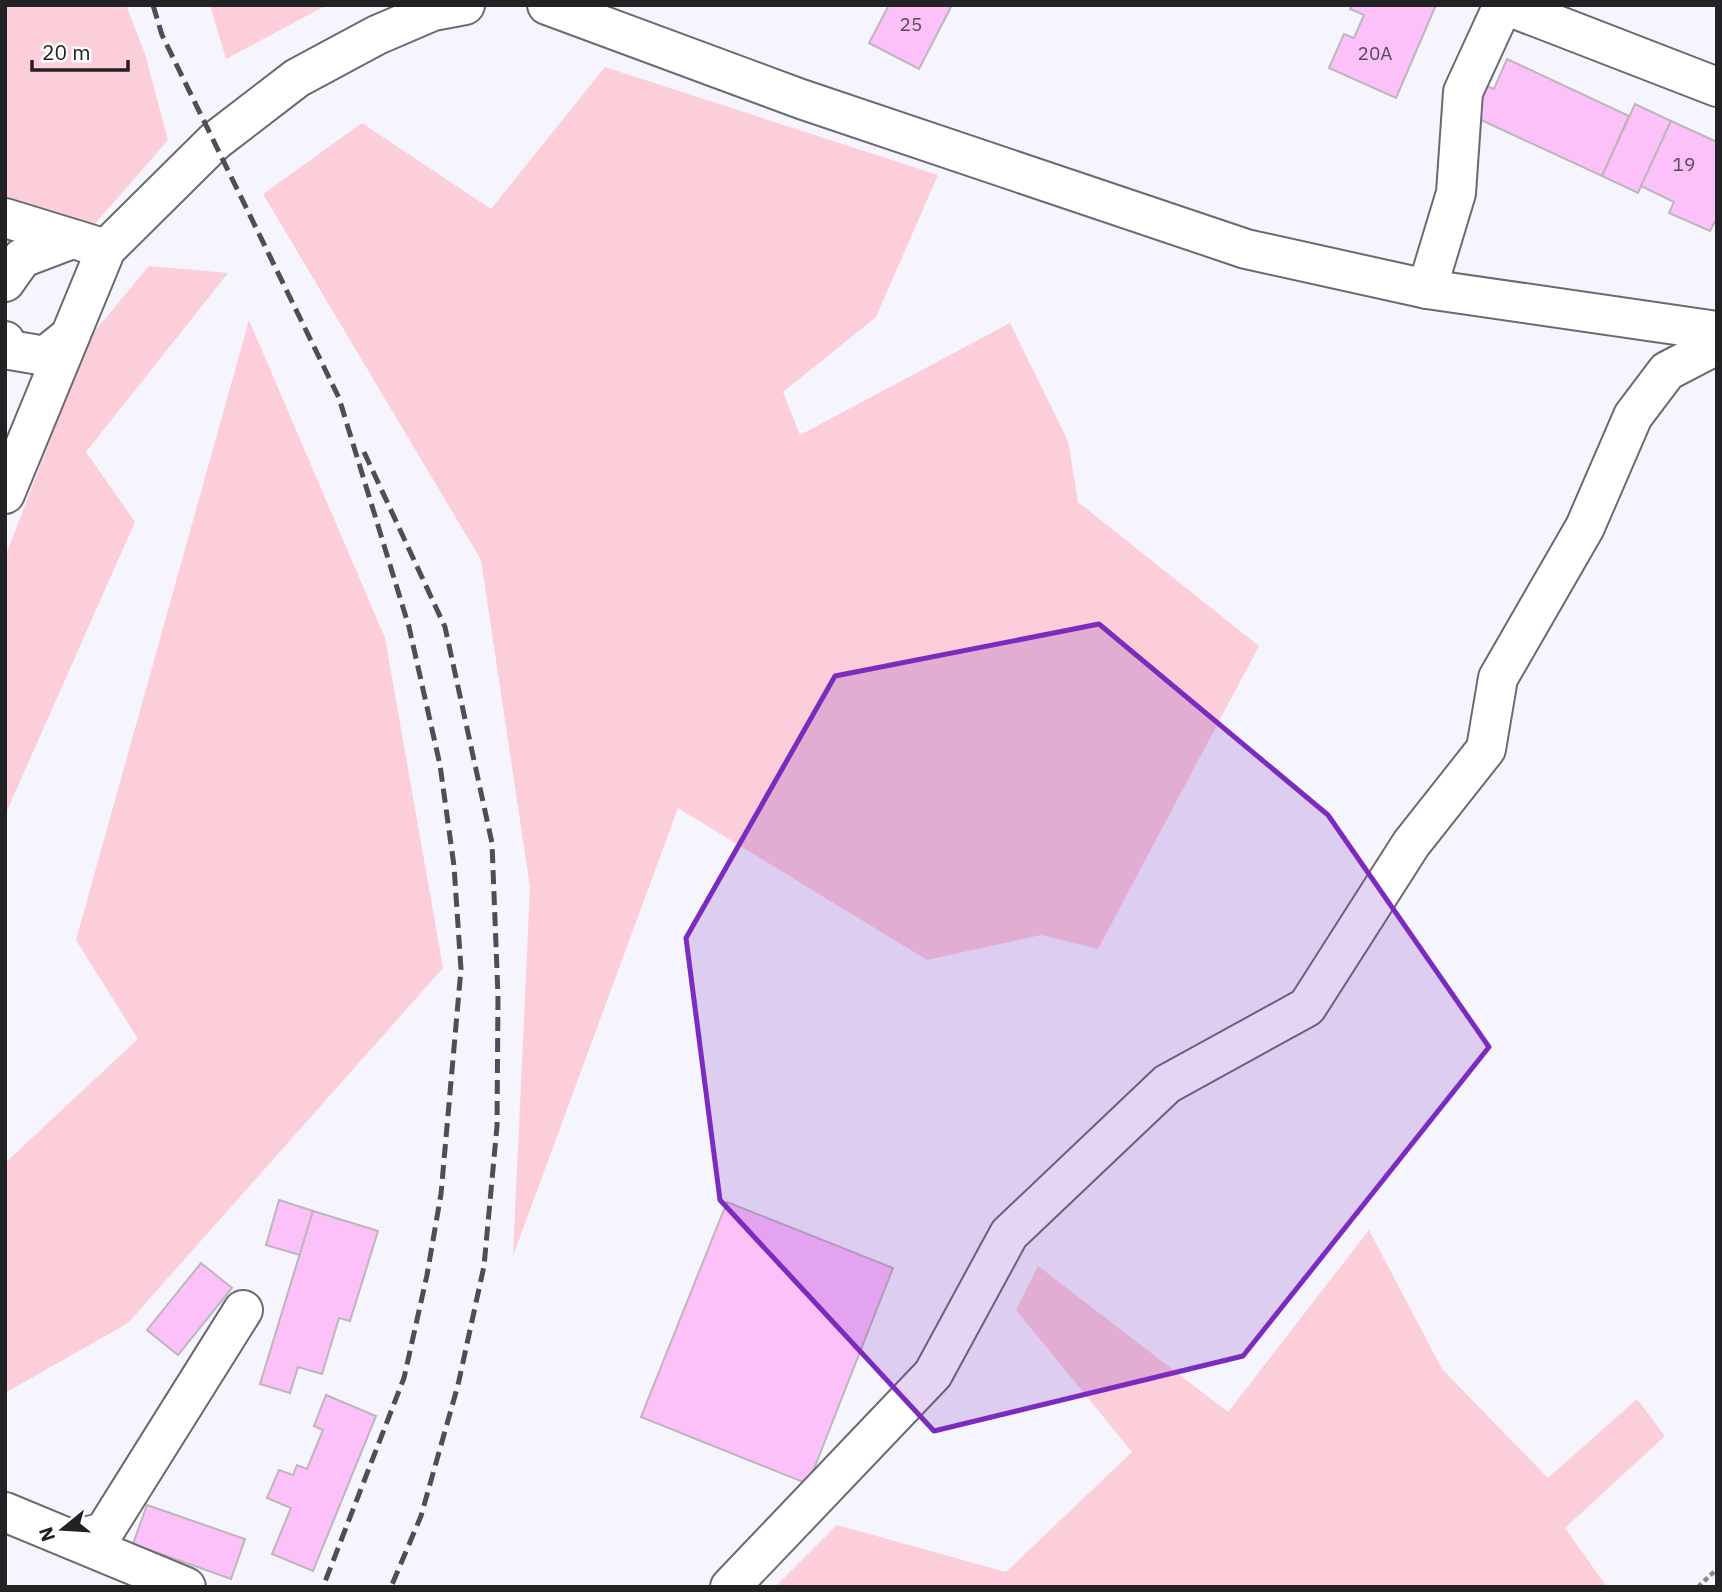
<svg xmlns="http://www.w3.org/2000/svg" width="1722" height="1592" font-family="'IBM Plex Sans',sans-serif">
	<rect width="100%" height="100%" fill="#f6f5fd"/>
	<!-- green -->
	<g fill="#fcced9">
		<path d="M5,5H126L145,54L168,140L93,226L5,196Z"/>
		<path d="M210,5H327L226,59Z"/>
		<path d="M605,67L938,175L876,317L783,392L800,435L1010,323L1068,441L1078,502L1259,646L1098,949L1041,935L927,960L678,808L513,1256L530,887L481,560L263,194L362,123L491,209Z"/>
		<path d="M149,266L228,273L86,452L135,522L5,815V557L90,337Z"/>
		<path d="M249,320L385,638L443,968L128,1323L5,1393V1163L138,1039L76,940Z"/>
		<path d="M1369,1230L1442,1369L1548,1478L1637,1399L1665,1436L1565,1528L1607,1587H775L837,1525L1006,1572L1132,1452L1016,1310L1038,1266L1228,1412Z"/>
	</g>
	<!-- building -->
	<g fill="#fdc1fa" stroke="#bdb6bc" stroke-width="2">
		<path d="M889,5H952L919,69L869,43Z"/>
		<path d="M1352,5H1436L1396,98L1329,68L1344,34L1354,38L1364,15L1350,9Z"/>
		<path d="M1507,59L1629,116L1602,176L1466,113L1480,83L1494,89Z"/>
		<path d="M1635,104L1671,121L1638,193L1602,176Z"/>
		<path d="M1671,121L1717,142V218L1710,231L1669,213L1674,202L1641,186Z"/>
		<path d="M279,1200L313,1211L300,1255L266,1245Z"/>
		<path d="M727,1202L893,1268L808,1484L641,1417Z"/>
		<path d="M313,1211L378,1231L350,1321L339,1318L322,1374L298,1367L290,1393L260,1384Z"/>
		<path d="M201,1263L232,1288L178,1355L147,1330Z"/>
		<path d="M326,1395L376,1416L313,1571L272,1554L291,1508L267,1498L279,1470L293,1475L297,1465L307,1469L323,1430L314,1426Z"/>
		<path d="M147,1505L245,1539L231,1579L133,1544Z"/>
	</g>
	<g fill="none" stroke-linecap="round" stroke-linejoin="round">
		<!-- minor casing -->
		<g stroke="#6c6a71" stroke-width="42">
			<g id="minor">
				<path d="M547,5L801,99L1246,249L1427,289L1717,331"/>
				<path d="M1505,5L1717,87"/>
				<path d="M5,218L106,249"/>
				<path d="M5,282L22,258L72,239"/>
				<path d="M1427,289L1456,193L1463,92L1503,5"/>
				<path d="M5,341L10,350L45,356L70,336"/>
				<path d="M5,494L106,249L215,141L297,78L377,35L433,11L465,5"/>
				<path d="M5,1512L186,1587"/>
				<path d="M73,1540L104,1532L243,1310"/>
				<path d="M730,1587L933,1374L1009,1234L1167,1084L1307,1007L1411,844L1486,749L1498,678L1585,527L1633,416L1667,371L1717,345"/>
			</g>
		</g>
		<!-- path -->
		<path stroke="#88878c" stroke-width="4.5" stroke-dasharray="5 3.5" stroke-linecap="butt" d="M1698,1587L1717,1569"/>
		<!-- minor -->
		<use href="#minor" stroke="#fff" stroke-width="38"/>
		<!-- rail -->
		<g stroke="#4f4e52" stroke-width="5" stroke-dasharray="14 7" stroke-linecap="butt">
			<path d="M153,5L162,35L339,398L409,627L440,765L454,866L461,969L441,1194L427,1275L404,1378L323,1587"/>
			<path d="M364,452L445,627L492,843L498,996L497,1126L484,1266L458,1385L421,1516L391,1587"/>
		</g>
	</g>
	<!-- marked area -->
	<path fill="#7b2cbf" fill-opacity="0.2" stroke="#7b2cbf" stroke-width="5" stroke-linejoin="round" d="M1099,624L1328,815L1489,1047L1243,1356L934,1431L720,1200L686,938L835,676Z"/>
	<g text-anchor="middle" stroke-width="7" stroke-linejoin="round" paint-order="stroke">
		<!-- number labels -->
		<g font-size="19" fill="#59495a">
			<text x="911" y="31">25</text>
			<text x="1375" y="60">20А</text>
			<text x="1684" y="171">19</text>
		</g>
	</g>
	<!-- border -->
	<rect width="1722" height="1592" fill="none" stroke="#222124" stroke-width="14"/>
	<!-- north arrow -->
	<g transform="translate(63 1529) rotate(252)" stroke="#ffffff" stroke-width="5" paint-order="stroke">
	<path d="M0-5L12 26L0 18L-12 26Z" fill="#222124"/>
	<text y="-10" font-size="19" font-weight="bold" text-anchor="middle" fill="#222124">N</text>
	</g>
	<!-- scale -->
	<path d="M32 60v10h96v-10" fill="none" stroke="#222124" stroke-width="3.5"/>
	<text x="42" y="60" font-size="21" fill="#222124" stroke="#ffffff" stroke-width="5" paint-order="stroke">20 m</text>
</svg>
